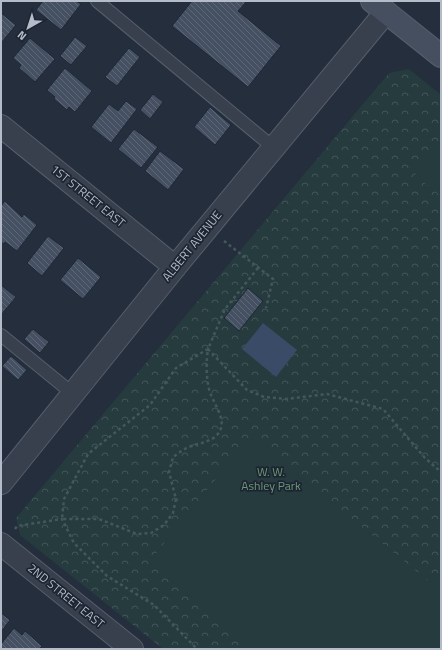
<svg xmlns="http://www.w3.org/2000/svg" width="442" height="650" font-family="'Titillium Web',sans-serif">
	<defs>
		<pattern id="park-crowns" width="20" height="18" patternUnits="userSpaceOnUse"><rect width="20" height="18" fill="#263b3e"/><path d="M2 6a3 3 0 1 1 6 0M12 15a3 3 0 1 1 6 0" fill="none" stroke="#435559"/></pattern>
		<pattern id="building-back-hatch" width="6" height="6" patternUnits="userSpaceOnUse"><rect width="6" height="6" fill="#455162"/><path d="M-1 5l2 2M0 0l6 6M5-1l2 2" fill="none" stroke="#5d6877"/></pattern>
	</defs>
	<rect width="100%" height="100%" fill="#242e3d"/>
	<!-- park -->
	<path fill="url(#park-crowns)" d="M409,69L441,95V649H163L20,535L16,518L389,73Z"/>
	<!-- pitch -->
	<g fill="#263b3e">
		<path d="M439,144L441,146V196L415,175Z"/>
		<path d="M250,437L441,591V644L437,649H257L149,562Z"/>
	</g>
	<!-- water -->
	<path fill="#394b66" d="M263,323L297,350L276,377L242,349Z"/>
	<!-- building -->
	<g fill="url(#building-back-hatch)" stroke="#1f2734">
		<path d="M43,1H76L81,4L61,30L36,10Z"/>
		<path d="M192,1H247L238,11L281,46L248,87L172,26Z"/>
		<path d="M1,13L16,25L1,43Z"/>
		<path d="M75,37L87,46L71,65L60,56Z"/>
		<path d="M30,38L55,59L35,82L19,68L21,65L13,58Z"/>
		<path d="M129,48L140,57L117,86L105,77Z"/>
		<path d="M65,68L92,91L75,112L69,107L67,110L54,99L55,97L47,90Z"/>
		<path d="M153,94L163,102L150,119L140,110Z"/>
		<path d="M126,101L137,109L111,143L91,127L109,104L118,111Z"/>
		<path d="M210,107L231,125L215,145L194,127Z"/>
		<path d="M134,129L158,147L141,168L118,149Z"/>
		<path d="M160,151L184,169L168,190L145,171Z"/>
		<path d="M5,201L22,217L24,214L37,225L17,251L5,242L4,244L1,242V206Z"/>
		<path d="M48,236L64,248L42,276L27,263Z"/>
		<path d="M78,258L101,277L83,299L60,280Z"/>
		<path d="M1,285L16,297L1,315Z"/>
		<path d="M248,288L263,301L239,331L224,318Z"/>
		<path d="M33,329L49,342L40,353L24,339Z"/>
		<path d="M11,356L27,370L18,380L2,366Z"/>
		<path d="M1,613L10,620L1,632Z"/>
		<path d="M14,628L22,635L25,631L42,646L39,649H1V644Z"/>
	</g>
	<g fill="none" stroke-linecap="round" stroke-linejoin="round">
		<!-- service casing -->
		<g stroke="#565e6b" stroke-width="14">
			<g id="service">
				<path d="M97,1L274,148"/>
				<path d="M1,335L72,393"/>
			</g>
		</g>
		<!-- minor casing -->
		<g stroke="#565e6b" stroke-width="24">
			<g id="minor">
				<path d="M1,126L175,267"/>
				<path d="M1,483L175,267L386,12"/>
				<path d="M1,544L132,649"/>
			</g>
		</g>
		<!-- secondary casing -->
		<g stroke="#565e6b" stroke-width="24">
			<path id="secondary" d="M372,1L441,56"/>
		</g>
		<!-- path -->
		<g stroke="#44585b" stroke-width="2.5" stroke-dasharray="3 3" stroke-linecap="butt">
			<path d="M224,241L273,279L266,308"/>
			<path d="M258,268L225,309L208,349L176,368L150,405L88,454L64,499L62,519H99L137,534L151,533L164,525L173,513L176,499L169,472L173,457C178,454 183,449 189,447C198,443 209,443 217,435C230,421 212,403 209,389C206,375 206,363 208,349L247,390L264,397L286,399L327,394L383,409L425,458L441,472"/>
			<path d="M15,529L17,526L62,519L74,543L107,576L154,605L197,649"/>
		</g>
		<!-- service -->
		<use href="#service" stroke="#38404d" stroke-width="12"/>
		<!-- minor -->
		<use href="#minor" stroke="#38404d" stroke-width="22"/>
		<!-- secondary -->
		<use href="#secondary" stroke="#464f60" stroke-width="22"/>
	</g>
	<g text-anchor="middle" stroke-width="3.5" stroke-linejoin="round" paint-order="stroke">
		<!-- street labels -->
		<g font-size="12" fill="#b4bbc9" stroke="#1d2532">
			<text transform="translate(88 196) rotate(39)" y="4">1ST STREET EAST</text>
			<text transform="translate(192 246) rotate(-51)" y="4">ALBERT AVENUE</text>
			<text transform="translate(66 596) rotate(39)" y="4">2ND STREET EAST</text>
		</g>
		<!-- park labels -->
		<g font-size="12" fill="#6b9977" stroke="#1d2532">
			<text x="271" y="476">W. W.<tspan x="271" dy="14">Ashley Park</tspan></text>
		</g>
	</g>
	<!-- border -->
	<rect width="442" height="650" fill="none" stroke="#b4bbc9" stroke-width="4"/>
	<!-- north arrow -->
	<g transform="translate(28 28) rotate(219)" stroke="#1d2532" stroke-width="3" paint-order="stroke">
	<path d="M0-3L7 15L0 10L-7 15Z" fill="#b4bbc9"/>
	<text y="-6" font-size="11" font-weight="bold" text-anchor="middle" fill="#b4bbc9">N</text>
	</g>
</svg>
